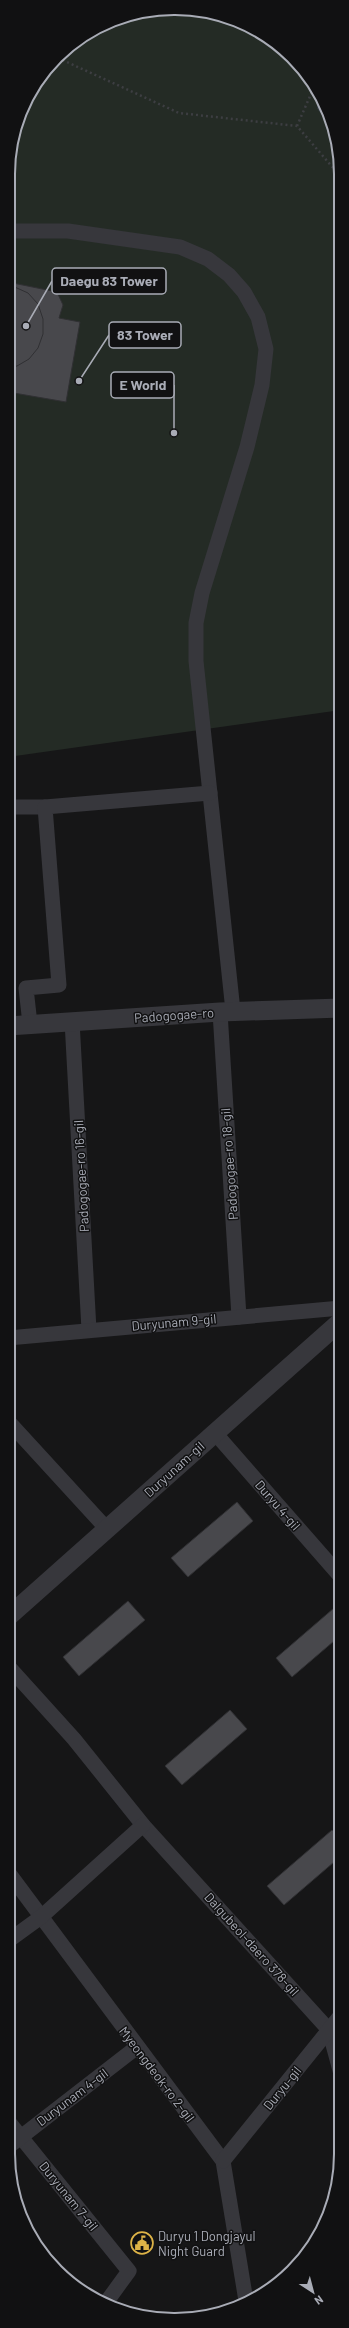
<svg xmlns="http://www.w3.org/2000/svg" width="349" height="2328" font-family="Barlow,sans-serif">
	<rect width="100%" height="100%" fill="#161617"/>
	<!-- green -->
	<path fill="#242b25" d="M186,8L248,25L292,57L324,101L341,163V710L8,757V163L25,101L65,49L121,17Z"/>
	<!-- water -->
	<path fill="#323940" d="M320,96L324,101L337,150C327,142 330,135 327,124C326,119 320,113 317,108Z"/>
	<!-- building -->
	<g fill="#48484c" stroke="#303033">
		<path d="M8,282L57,292L63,305L59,318L80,322L66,402L8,392Z"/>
		<path d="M8,284L28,293L38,304L43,319V334L38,348L29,359L17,366L8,368Z"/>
		<path d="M237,1502L253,1521L188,1577L171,1558Z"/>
		<path d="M128,1601L145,1620L79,1676L63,1657Z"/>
		<path d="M341,1602V1635L292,1677L276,1658Z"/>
		<path d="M230,1710L247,1729L182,1785L165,1766Z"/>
		<path d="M332,1830L341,1839V1856L284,1905L267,1886Z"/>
	</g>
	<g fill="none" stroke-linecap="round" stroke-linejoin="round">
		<!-- path -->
		<g stroke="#3d3e42" stroke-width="2.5" stroke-dasharray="2 3" stroke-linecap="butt">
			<path d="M58,58L179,113L297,126L341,177"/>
			<path d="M297,126L314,87"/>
		</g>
		<!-- minor -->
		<g stroke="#37373c" stroke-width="15">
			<path d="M8,231H68L180,247L208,259L229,275L244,292L258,317L266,349L262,385L247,447L202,593L196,623V661L233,1011"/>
			<path d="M8,807H45"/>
			<path d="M220,1012L239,1317"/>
			<path d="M72,1021L89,1330"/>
			<path d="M30,1024L26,988L59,985L45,807L210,793"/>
			<path d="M8,1338L341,1308"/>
			<path d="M8,1421L107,1529"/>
			<path d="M215,1433L341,1577"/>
			<path d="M8,1666L74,1739L143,1825L329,2030L341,2074"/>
			<path d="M8,1872L223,2161L246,2301"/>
			<path d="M8,1941L41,1917L143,1825"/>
			<path d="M8,2121L129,2271L105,2304"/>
			<path d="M8,2147L137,2047"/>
			<path d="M223,2161L341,2015"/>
		</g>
		<!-- tertiary -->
		<g stroke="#37373c" stroke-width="19">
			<path d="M8,1026L220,1012L341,1008"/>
			<path d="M8,1617L341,1321"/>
		</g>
	</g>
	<!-- icons -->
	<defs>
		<g id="civic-ring" transform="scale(1.15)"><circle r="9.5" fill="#111112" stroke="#ddb347" stroke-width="1.5"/><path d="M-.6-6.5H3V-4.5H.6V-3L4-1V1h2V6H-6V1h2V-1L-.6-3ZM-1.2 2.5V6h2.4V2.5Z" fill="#ddb347"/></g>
	</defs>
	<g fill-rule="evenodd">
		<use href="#civic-ring" x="142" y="2243"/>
	</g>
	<g text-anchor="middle" stroke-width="3" stroke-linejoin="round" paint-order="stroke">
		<!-- street labels -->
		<g font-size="13" fill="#a9acb6" stroke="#111112">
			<text transform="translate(174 1015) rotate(-4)" y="5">Padogogae-ro</text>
			<text transform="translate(229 1164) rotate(-94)" y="5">Padogogae-ro 18-gil</text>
			<text transform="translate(81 1176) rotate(-93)" y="5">Padogogae-ro 16-gil</text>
			<text transform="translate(174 1322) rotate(-5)" y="5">Duryunam 9-gil</text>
			<text transform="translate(174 1469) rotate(-42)" y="5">Duryunam-gil</text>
			<text transform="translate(278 1505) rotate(49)" y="5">Duryu 4-gil</text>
			<text transform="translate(252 1944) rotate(48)" y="5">Dalgubeol-daero 378-gil</text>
			<text transform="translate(157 2074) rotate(53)" y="5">Myeongdeok-ro 2-gil</text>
			<text transform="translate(282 2088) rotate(-51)" y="5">Duryu-gil</text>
			<text transform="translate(72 2097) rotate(-37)" y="5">Duryunam 4-gil</text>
			<text transform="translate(69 2196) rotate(51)" y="5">Duryunam 7-gil</text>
		</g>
		<!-- poi labels -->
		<g font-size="13" fill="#a9acb6" stroke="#111112" text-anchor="start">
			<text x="158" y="2241">Duryu 1 Dongjayul<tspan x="158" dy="15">Night Guard</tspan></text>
		</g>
	</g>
	<!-- crop -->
	<path d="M0 0H349V2328H0ZM174 15H175A159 159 0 0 1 334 174V2154A159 159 0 0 1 175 2313H174A159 159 0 0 1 15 2154V174A159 159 0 0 1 174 15Z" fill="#111112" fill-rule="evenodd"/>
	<path fill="none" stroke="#a9acb6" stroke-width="2" d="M174 15H175A159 159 0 0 1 334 174V2154A159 159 0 0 1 175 2313H174A159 159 0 0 1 15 2154V174A159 159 0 0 1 174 15Z"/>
	<!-- callouts -->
	<path fill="none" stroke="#a9acb6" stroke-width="1.5" d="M26 326L52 281M79 381L109 335M174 433L174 385"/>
	<g fill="#a9acb6" stroke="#111112" stroke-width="1.5">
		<circle cx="26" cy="326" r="4"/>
		<circle cx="79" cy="381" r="4"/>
		<circle cx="174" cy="433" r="4"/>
	</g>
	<g fill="#111112" stroke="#a9acb6" stroke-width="1.5">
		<rect x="52" y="268" width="114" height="26" rx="4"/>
		<rect x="109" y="322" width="72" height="26" rx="4"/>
		<rect x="111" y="372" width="63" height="26" rx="4"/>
	</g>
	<g font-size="14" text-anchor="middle" font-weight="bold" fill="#a9acb6">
		<text x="109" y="286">Daegu 83 Tower</text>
		<text x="145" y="340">83 Tower</text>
		<text x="143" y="390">E World</text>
	</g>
	<!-- north arrow -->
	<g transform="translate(313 2292) rotate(144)" stroke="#111112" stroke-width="3" paint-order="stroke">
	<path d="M0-3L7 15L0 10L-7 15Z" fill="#a9acb6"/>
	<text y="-6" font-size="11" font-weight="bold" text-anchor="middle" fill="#a9acb6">N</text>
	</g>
</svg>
